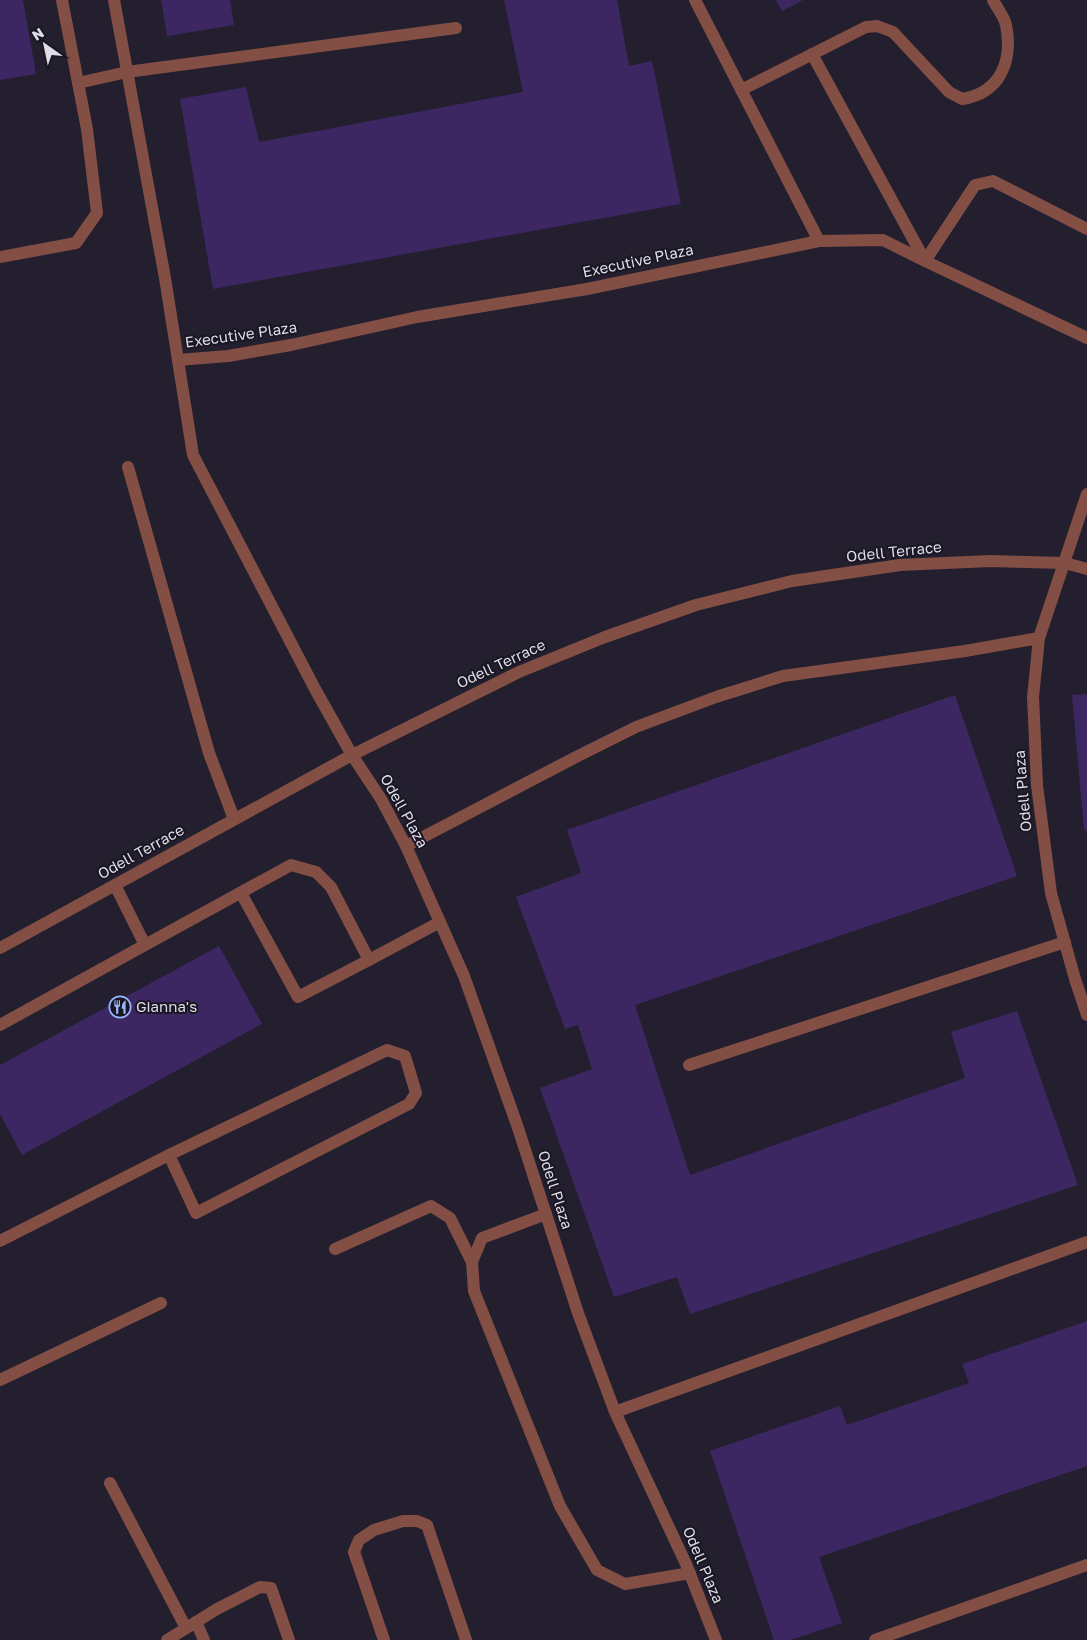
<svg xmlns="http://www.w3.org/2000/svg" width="1087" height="1640" font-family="'Golos Text',sans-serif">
	<rect width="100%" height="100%" fill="#231f2e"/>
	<!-- building -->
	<g fill="#3d2763">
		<path d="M0,0H23L36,74L0,80Z"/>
		<path d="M161,0H230L234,25L167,36Z"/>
		<path d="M504,0H617L629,66L652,61L681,204L213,289L180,99L246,87L259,142L523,92Z"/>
		<path d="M776,0H803L782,11Z"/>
		<path d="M1087,694V832L1084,829L1072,695Z"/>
		<path d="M955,695L1017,876L635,1005L690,1175L965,1078L951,1032L1017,1011L1078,1185L690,1314L677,1277L614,1297L540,1088L592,1069L578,1025L565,1029L516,897L581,873L567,830Z"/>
		<path d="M219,946L262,1024L22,1155L0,1114V1065Z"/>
		<path d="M1087,1321V1466L819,1557L842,1623L791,1640H774L710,1451L840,1406L847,1425L969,1383L962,1364Z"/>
	</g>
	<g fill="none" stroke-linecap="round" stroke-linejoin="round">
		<!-- service -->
		<g stroke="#834f45" stroke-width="12">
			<path d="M695,0L819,241"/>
			<path d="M812,54L925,261L975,185L993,181L1087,229"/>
			<path d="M78,83L127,72L456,28"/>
			<path d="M741,90L866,27L877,26L893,32L949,92L962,99C1001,93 1013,60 1006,25C1004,16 997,8 993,0"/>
			<path d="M0,257L76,243L97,213L87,129L62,0"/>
			<path d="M128,467L209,753L234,819"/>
			<path d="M406,846L576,757L636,727L716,697L783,676L965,651L1039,638"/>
			<path d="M115,885L145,945L291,865L316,872L331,887L369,960L440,922"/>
			<path d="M241,893L298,997L369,960"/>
			<path d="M0,1025L145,945"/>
			<path d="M689,1065L1065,942"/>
			<path d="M546,1214L482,1238L472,1262L474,1291L560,1506L597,1570L625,1584L690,1573"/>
			<path d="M0,1241L169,1155L387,1050L405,1056L416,1093L409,1104L196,1213L169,1155"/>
			<path d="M335,1249L431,1206L450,1218L472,1262"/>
			<path d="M0,1380L161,1303"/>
			<path d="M615,1412L1087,1242"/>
			<path d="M110,1483L186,1628"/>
			<path d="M196,1622L204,1640"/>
			<path d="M167,1640L217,1609L260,1587L271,1588L289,1640"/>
			<path d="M384,1640L354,1552L359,1540L374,1530L403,1521H417L427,1525L466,1640"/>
			<path d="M875,1640L1087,1565"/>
		</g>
		<!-- minor -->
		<g stroke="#834f45" stroke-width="12">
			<path d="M114,0L165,278L193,455L315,689L352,755L381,799L406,846L464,976L517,1125L578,1313L615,1412L686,1564L716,1640"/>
			<path d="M178,360L228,356L291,345L417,317L587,289L819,241L883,240L925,261L1087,338"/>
			<path d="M1087,494L1039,638L1033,697L1037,785L1051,893L1075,979L1087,1015"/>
			<path d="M0,948L352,755L519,672L605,637L696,605L792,581L900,565L990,561L1065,563L1087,569"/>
		</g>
	</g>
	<!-- icons -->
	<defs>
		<g id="restaurant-ring" transform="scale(1.125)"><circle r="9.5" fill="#1a1624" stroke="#97b6fd" stroke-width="1.5"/><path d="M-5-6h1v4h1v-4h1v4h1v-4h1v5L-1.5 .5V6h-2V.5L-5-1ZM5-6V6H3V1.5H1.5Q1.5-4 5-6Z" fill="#97b6fd"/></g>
	</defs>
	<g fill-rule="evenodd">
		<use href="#restaurant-ring" x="120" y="1007"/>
	</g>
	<g text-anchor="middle" stroke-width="4" stroke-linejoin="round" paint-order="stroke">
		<!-- street labels -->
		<g font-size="15" fill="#dedce5" stroke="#1a1624">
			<text transform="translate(638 261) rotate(-12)" y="5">Executive Plaza</text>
			<text transform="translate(241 335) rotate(-8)" y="5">Executive Plaza</text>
			<text transform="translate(894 552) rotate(-6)" y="5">Odell Terrace</text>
			<text transform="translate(501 664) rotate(-25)" y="5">Odell Terrace</text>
			<text transform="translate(1023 791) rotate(-95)" y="5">Odell Plaza</text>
			<text transform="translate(404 811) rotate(61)" y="5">Odell Plaza</text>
			<text transform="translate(141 852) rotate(-29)" y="5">Odell Terrace</text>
			<text transform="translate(555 1190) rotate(72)" y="5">Odell Plaza</text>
			<text transform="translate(703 1565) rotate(67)" y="5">Odell Plaza</text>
		</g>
		<!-- poi labels -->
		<g font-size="15" fill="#dedce5" stroke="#1a1624" text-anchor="start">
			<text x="136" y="1012">Gianna's</text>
		</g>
	</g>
	<!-- north arrow -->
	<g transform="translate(45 45) rotate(327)" stroke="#1a1624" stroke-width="4" paint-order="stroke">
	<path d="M0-4L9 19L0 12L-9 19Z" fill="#dedce5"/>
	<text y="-8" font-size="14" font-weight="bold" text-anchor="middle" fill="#dedce5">N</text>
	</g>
</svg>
